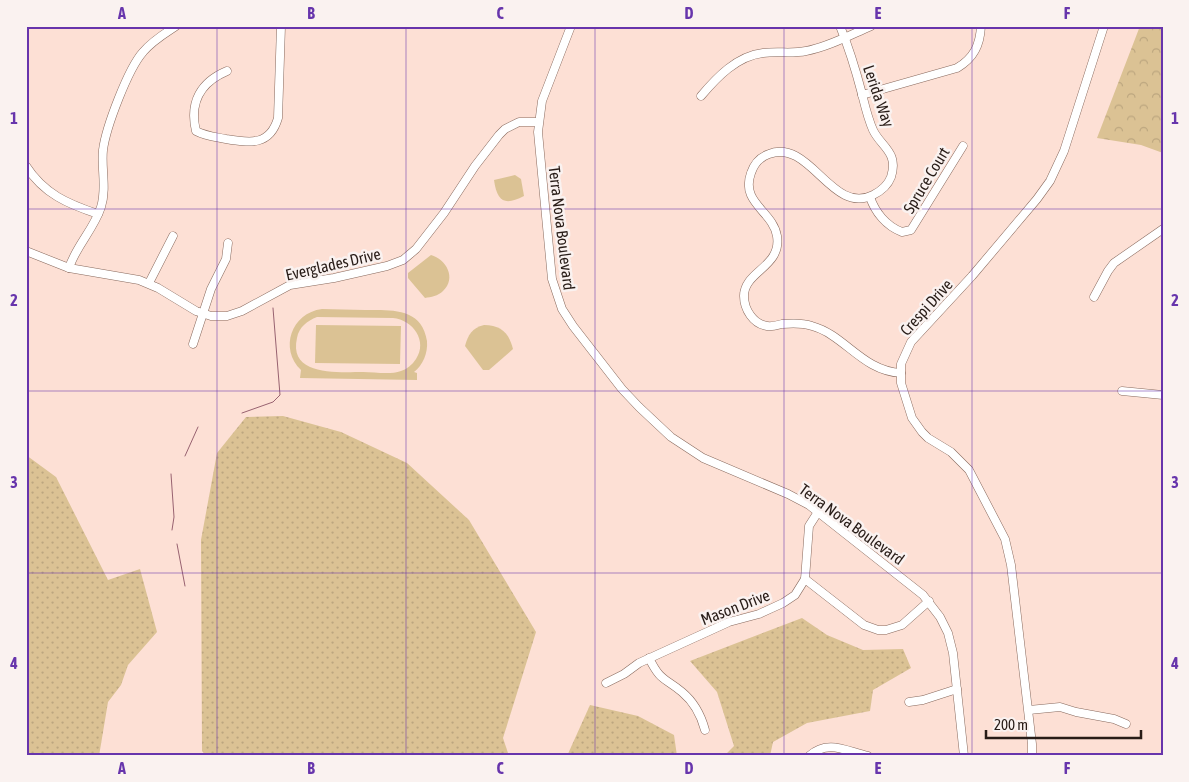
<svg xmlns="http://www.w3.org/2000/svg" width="1189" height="782" font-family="'Asap Condensed',sans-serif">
	<defs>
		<pattern id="grass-dots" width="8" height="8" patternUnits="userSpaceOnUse" patternTransform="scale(1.25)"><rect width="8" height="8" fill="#dbc294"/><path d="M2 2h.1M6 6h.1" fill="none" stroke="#bca67f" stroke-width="1.8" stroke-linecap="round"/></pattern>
		<pattern id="forest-crowns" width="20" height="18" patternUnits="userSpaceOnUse" patternTransform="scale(1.25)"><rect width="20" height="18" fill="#dbc294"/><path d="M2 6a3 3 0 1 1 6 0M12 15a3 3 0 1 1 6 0" fill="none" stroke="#bca67f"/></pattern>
	</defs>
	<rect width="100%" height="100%" fill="#fde0d5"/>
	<!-- grass -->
	<g fill="url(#grass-dots)">
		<path d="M283,416L341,432L407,463L469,520L536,632L503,738L509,756H207L202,751L201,540L217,453L246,417Z"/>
		<path d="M26,455L56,477L108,580L140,569L157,632L128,665L121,685L108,702L99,756H26Z"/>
		<path d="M802,618L827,635L863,650L903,649L911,668L873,690L870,711L807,723L773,742L770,756H724L734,746L717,692L690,661Z"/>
		<path d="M590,705L638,716L674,735L677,756H567Z"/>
	</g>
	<!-- forest -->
	<path fill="url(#forest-crowns)" d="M1140,26H1163V153L1141,145L1097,138Z"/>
	<!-- garden -->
	<g fill="#dbc294" fill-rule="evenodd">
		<path d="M515,175L521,179L524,196C505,206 497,202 494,180Z"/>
		<path d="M431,255C446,259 457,278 443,291C438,296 431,297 425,298L408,278V273Z"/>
		<path d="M322,309C336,309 350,310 365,310C390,310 422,307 427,341C428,353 423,365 414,372L417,373V380L300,378L301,370C279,349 291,313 322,309ZM317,317L393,318C413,320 428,341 416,359C412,365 407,369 401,371C390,375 375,372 363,372C340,372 288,377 297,338C299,327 307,321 317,317Z"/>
		<path d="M316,325L401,326L400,364L315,363Z"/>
		<path d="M484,325C501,325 509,333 513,349L489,370H483L465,346C468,335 472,328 484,325Z"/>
	</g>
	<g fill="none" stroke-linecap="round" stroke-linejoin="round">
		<!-- stream -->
		<g stroke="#986270" stroke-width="1">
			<path d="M242,413L273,402L280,395L273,308"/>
			<path d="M185,456L198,427"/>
			<path d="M171,474L174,517L172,530"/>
			<path d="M177,544L185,586"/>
		</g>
		<!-- minor casing -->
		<g stroke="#88695d" stroke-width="9">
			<g id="minor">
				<path d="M571,26L542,101L538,132L552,279L562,309L573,326L622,389L639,407L671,437L703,458L788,494L809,505L923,595L940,617L948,633L953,653L964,756"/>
				<path d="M840,26C849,48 856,71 862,94C865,106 868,119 873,130C881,147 899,152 891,177C888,185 881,191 873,195C832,216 810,138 769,154C760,157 754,164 751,173C740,203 773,211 777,236C782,267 744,271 744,296C744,309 753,324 767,326C772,327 778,325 782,324C792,323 803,323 812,326C845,335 862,371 901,373"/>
				<path d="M227,71C201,82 189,102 196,131C205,136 216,137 226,139C250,143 270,146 278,118L281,26"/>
				<path d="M862,95L957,68C974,58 980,45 981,26"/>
				<path d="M701,96C717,77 737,56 763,53C778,51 792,54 806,51C828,47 850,35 871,26"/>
				<path d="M26,166C44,194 68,204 98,214"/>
				<path d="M870,197C875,212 886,226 902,232L911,230L963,146"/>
				<path d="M26,251L69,268L139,280L158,288L196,311L211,316H227L242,311L290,285L334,278L387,266L403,260L416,249L444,213L475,166L499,135L505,129L519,122H538"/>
				<path d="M69,268C76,246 94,229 101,207C107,188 101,169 103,150C106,127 128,69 143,52C152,41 164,34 176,26"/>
				<path d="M149,283L173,236"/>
				<path d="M1094,297L1108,271L1114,263L1163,229"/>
				<path d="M193,344L211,289L226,259L228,243"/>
				<path d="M1122,391L1163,395"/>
				<path d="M805,579L864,625L878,630H886L902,625L929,601"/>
				<path d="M649,658C661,682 664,677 682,692C694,702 701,715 705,730"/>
				<path d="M606,683L624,674L639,663L729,622L759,614L783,603L795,595L805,579L809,526L818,512"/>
				<path d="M909,702L923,700L957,689"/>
				<path d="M1029,710L1060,707L1076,712L1114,719L1126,724"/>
				<path d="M809,756C828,739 846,751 868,756"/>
				<path d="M1032,756V744L1011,565L1005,539L969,470L951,452L928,438L922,432L912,418L901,383V364L911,342L972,276L1037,199L1050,181L1064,151L1104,26"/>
			</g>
		</g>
		<!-- minor -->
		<use href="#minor" stroke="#fff" stroke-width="8"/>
	</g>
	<!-- grid -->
	<path fill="none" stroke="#6735ac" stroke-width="1" stroke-opacity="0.55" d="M217,26V756M406,26V756M595,26V756M784,26V756M972,26V756M26,209H1163M26,391H1163M26,573H1163"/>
	<g text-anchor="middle" stroke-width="5" stroke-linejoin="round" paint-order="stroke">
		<!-- street labels -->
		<g font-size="16" fill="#281c17" stroke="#faf2f0">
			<text transform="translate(879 96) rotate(71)" y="6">Lerida Way</text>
			<text transform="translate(926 180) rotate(-59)" y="6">Spruce Court</text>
			<text transform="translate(562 228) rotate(83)" y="6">Terra Nova Boulevard</text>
			<text transform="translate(333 264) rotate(-13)" y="6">Everglades Drive</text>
			<text transform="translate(926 307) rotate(-48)" y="6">Crespi Drive</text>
			<text transform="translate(852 524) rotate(36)" y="6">Terra Nova Boulevard</text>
			<text transform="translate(735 607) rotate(-21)" y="6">Mason Drive</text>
		</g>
	</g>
	<!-- border -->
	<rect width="1189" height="782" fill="none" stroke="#faf2f0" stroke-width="55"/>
	<!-- scale -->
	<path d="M986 730v8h155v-8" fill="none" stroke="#281c17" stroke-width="2.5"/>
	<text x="994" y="730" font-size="15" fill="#281c17" stroke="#faf2f0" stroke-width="4" paint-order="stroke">200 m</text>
	<rect x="28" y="28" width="1134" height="726" fill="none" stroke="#6735ac" stroke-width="2"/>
	<g font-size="16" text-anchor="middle" font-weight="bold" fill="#6735ac">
		<text x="122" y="19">A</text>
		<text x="311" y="19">B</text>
		<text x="500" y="19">C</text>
		<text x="689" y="19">D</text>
		<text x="878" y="19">E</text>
		<text x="1067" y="19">F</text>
		<text x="14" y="124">1</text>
		<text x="1175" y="124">1</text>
		<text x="14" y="306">2</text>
		<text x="1175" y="306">2</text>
		<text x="14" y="488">3</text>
		<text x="1175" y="488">3</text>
		<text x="14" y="669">4</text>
		<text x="1175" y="669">4</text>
		<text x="122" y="774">A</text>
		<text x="311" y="774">B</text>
		<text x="500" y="774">C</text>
		<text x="689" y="774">D</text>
		<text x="878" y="774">E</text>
		<text x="1067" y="774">F</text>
	</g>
</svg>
